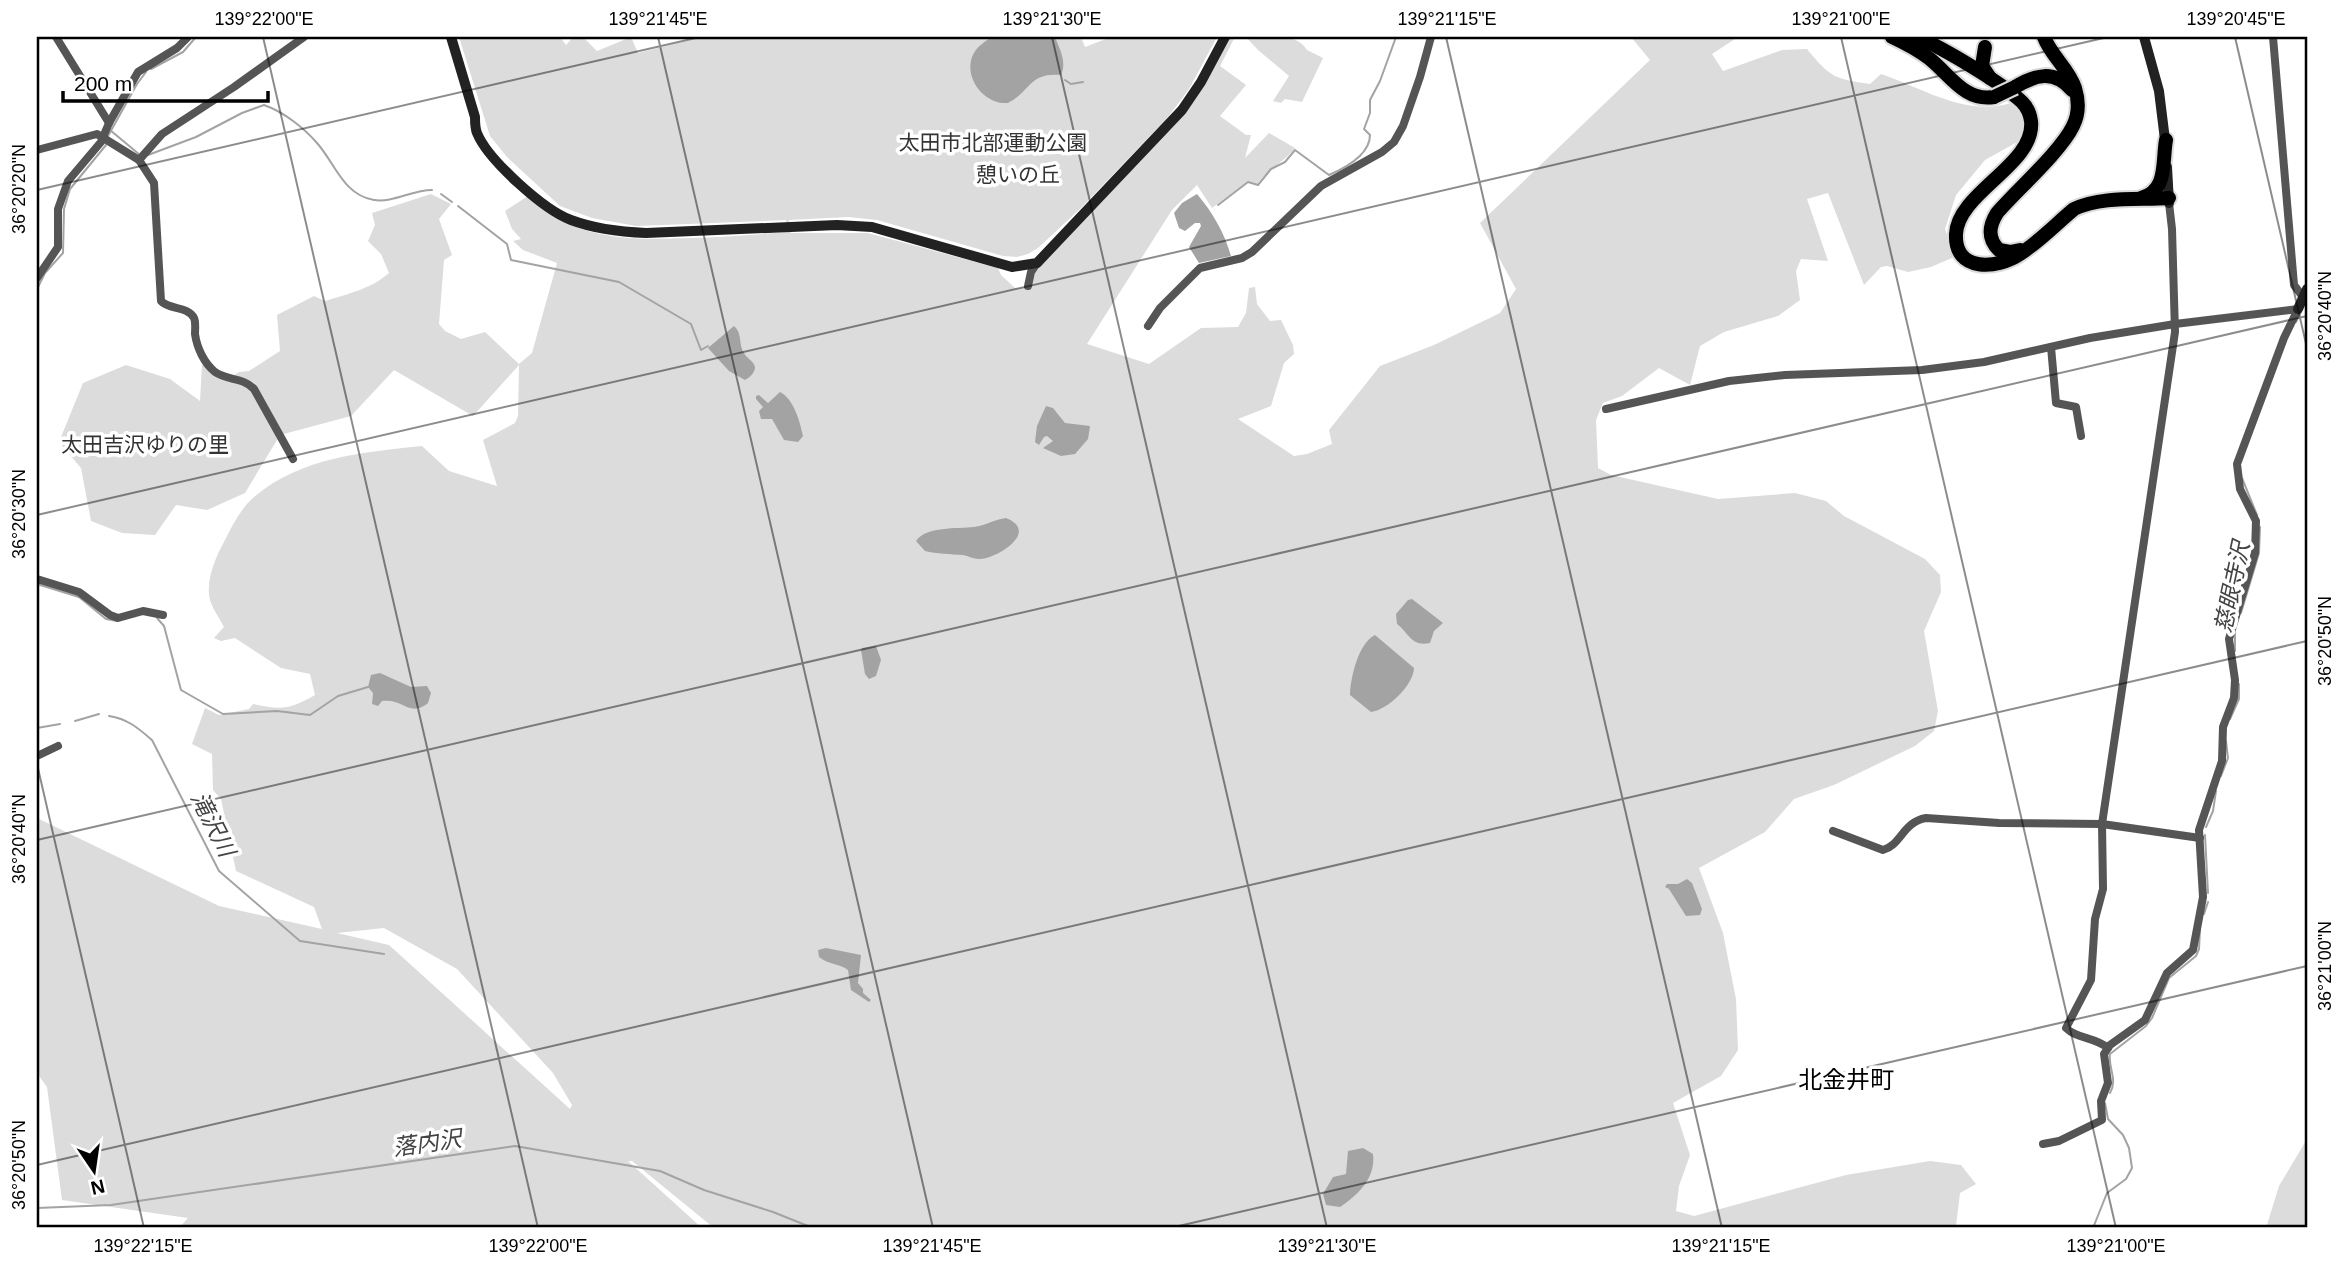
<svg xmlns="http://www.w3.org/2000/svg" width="2344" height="1265" font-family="Helvetica,'Noto Sans JP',sans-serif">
	<rect width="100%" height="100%" fill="#fff"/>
	<!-- green -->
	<g fill="#dcdcdc" fill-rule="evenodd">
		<path d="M459,37H560L566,45L573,37H583L597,51L631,37L638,53L703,37H1081L1085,47L1111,37H1217L1189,89L1168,117L1081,208L1038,248L1028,254L1017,257L1003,256L877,220L848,217L789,220L791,233H868L998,268L1001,275L1015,288L1025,287L1044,258L1182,116L1227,37H1235L1220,66L1246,85L1220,116L1246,135H1251L1245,158L1269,133L1295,148C1282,164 1270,167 1257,184L1248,181L1212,208L1197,185L1172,210L1087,344L1149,364L1201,328L1238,327L1246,313L1249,288L1255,287L1257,304L1270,321L1281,320L1293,345L1294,354L1284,363L1271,406L1238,419L1294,456L1307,454L1332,444L1329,430L1380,366L1434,345L1500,313L1516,289L1480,223L1650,60L1631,37H1738L1712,54L1723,71L1782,50L1807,49C1830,77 1834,79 1870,84L1881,74C1923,88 1965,117 2011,103C2024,113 2026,126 2021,140L1985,160L1956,195L1945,229L1954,257L1931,267L1908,272L1887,266L1881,267L1864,285L1828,193L1807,199L1828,261L1801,259L1796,271L1800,300L1778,316L1724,332L1700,346L1690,385L1659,368L1622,396L1603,403L1596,420L1598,468L1611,475L1718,499L1795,493L1826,501L1844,516L1925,559L1940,575L1941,592L1924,631L1938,711L1934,731L1915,746L1834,785L1794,799L1765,832L1699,868L1723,933L1736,999L1738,1050L1721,1076L1673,1103L1690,1155L1679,1186L1676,1211L1694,1216L1846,1175L1930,1161L1961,1165L1976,1184L1960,1193L1956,1226L1958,1228H714L632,1161H628L702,1228H179L188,1218L62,1200L47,1087L37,1073V818L219,906L322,929L314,907L236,871L221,799L213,790L212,754L192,744L205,708L219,715L249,709L253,704C281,710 289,710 315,695L310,674L281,668L235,638L221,641L214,638L224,627C220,619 214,611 211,603C204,584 215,558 224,542C232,526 241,508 254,497C301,457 365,452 422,446L449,471L497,486L483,440L515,423L518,416L519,365L473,416L394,370L351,416L280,435L245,493L207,510L176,505L155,535L122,533L91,521L81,468L59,442L83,383L126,365L170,379L200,401L202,364L233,376L239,372L249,371L280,351L277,315L314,296L325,301C347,294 371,289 389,273L381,254L368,241L375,225L372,213L431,194L451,204L439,219L452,255L444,260L439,324L445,331L461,339L485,332L519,364L532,353L557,263L523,250L513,241L521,239L512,229L505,211L528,196C574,241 629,240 690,238C722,237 754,235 787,232L786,220L636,226L592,218L560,206L507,157L490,136ZM384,928L457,969L553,1073L572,1105L570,1109L389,945L337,933Z"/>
		<path d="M1246,37C1267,37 1295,31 1307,50L1323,58L1302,102L1285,99L1281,103L1273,101L1289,76L1258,50Z"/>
		<path d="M2307,1139V1228H2266L2279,1186Z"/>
	</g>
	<!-- water -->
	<g fill="#a3a3a3">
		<path d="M992,37H1055C1060,50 1067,62 1061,75C1029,72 1031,91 1008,103C986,105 964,80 972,57C976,47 984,42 992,37Z"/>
		<path d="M1197,194C1213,213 1224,232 1231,256L1199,263L1189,247L1201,226L1200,223H1195L1185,231L1179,228L1174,213L1182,203Z"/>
		<path d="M734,326C743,334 738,344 744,353C746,358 754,361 755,367C755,373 749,378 745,380L729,371L708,348Z"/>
		<path d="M780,392C794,399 800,422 803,436L798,442L784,440L772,419H761L759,411L763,407L756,399V396L759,395L768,403Z"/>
		<path d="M1046,406L1053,408L1065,423L1090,426L1088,439L1075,454L1061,456L1043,448L1053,441L1047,436L1044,437L1039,445L1035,442L1037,426Z"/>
		<path d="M1006,518C1041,532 995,560 979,559C974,559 968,556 963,555C950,554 937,554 925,551L916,541C926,526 957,529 974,527C985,526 995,519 1006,518Z"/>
		<path d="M1412,599L1443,623L1434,631L1430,643C1411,647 1409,633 1397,624L1396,614L1408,600Z"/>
		<path d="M1375,635L1414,668C1414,684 1388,710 1371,712L1350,695C1350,678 1359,642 1375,635Z"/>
		<path d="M876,646L881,660L876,676L869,679L865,674L861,650L862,648Z"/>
		<path d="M380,673L411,687L427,686L431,693L428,703C409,718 404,698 382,701L378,706L372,704L373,693L368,687L371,675Z"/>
		<path d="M1687,879L1692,883L1702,909L1700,915L1686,916L1669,889L1665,887L1667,884H1678Z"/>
		<path d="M826,948L861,955L858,983L863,989V993L871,1000L869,1002L851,990L848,970C839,963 829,965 819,957L818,950Z"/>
		<path d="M1363,1148L1373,1154C1376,1178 1358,1195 1340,1207L1326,1205L1323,1194L1333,1177L1346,1174L1348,1151Z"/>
	</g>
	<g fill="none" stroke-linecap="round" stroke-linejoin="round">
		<!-- stream -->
		<g stroke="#a3a3a3" stroke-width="2">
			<path d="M151,69L183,52L196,37"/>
			<path d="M1065,80L1071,84L1083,82"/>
			<path d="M110,130L140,155"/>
			<path d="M108,136L137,84L146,72"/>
			<path d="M148,155L196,137L242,113L264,105C284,112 304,128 317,143C335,163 343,195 374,200C393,203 412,190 432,190"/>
			<path d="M441,194L452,202"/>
			<path d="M1218,205L1248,182L1258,185L1271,169L1285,162L1295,150L1329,175C1345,168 1370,155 1370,135L1364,129L1370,113V100L1380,81L1396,37"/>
			<path d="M458,206L507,244L511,260L619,282L691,324L701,350L708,346"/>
			<path d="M37,289L45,273L63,253L64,209L70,189L106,145"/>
			<path d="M2296,322L2301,312"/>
			<path d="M2242,478L2257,515"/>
			<path d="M37,584L79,597L106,619L117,621"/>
			<path d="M2241,613L2259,553L2260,527"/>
			<path d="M157,618L164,626L181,690L223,714L277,711L310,715L338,696L368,687"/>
			<path d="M2235,651V632"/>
			<path d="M109,716C128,719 138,728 152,740L219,871L300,941L384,954"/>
			<path d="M2230,719L2239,699V684"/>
			<path d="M75,721L99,714"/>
			<path d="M37,728L60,724"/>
			<path d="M2221,776L2228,758L2226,741"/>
			<path d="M2206,827L2213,811L2216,791"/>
			<path d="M2205,835L2208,893"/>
			<path d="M2204,914L2208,902"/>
			<path d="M2110,1093C2118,1079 2108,1069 2110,1054L2146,1026L2152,1018L2169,978L2196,956L2199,949L2200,930"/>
			<path d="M37,1208L111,1205L515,1146L660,1171L704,1190L773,1212L813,1228"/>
			<path d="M2093,1228L2107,1193L2126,1179L2132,1168L2129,1148L2123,1135L2108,1119L2105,1103"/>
		</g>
		<!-- highway casing -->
		<g stroke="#dbdbdb" stroke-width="18">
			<g id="highway">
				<path d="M1892,37C1905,43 1918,50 1930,59C1950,75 1965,102 1994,97"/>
				<path d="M1917,37C1943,48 2002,83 2022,102C2027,107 2030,114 2031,121C2036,164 1958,192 1956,234C1954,273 1998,269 2020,254C2040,241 2056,224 2074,209C2102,196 2138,200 2169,198"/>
				<path d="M1985,47L1982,66L1990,78"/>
				<path d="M2015,87C2035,75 2054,69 2072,90"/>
				<path d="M2141,198C2168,191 2162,162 2166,140"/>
				<path d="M2020,250L2010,252L1999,250C1987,238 1989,226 1997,213C2017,190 2061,151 2073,126C2079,114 2079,101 2075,88C2069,69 2051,56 2044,37"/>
			</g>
		</g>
		<!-- street -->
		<g stroke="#555" stroke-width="8">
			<path d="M56,37L109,123"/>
			<path d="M2273,37L2294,285L2303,297"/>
			<path d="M37,150L97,134L139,160L154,183L161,301C169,310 188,306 194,318C196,322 195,329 195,334C197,348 204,363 215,372C228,381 243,377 254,389L293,459"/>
			<path d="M139,160L162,134L234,87L304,37"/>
			<path d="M37,278L58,247V209L68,181L101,142L109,123L138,72L177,48L188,37"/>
			<path d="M1028,286L1031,272L1037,263"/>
			<path d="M1148,326L1160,308L1200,268L1242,258L1252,252L1321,186L1382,152L1394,142L1403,126L1420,77L1431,37"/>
			<path d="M2051,347L2056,403L2076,407L2081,436"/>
			<path d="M1606,409L1729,381L1785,375L1922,370L1984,362L2090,338L2175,324L2298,309L2284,338L2237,464L2240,489L2256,521L2255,553L2229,639L2235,680L2234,698L2223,727L2222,761L2199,830L2203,897L2193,950L2167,973L2145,1020L2110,1045L2104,1054L2108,1083L2101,1101L2102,1120L2059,1141L2043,1144"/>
			<path d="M37,579L79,592L110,615L118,618L143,611L163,615"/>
			<path d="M37,756L58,746"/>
			<path d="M1833,831L1883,850C1901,845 1903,822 1926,818L1999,823L2102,824L2200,838"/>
			<path d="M2108,1048C2095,1037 2077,1039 2066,1028L2091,980L2095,919L2103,889L2102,824L2175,332L2172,229L2169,203"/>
		</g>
		<!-- secondary -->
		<g stroke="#222" stroke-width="10">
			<path d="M451,37L475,117C475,123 475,128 477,133C488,160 544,210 571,220C595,229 621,232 646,233L837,225L872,227L1012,267L1037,263L1182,110L1201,82L1225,37"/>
			<path d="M2144,37L2159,91L2166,148"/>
			<path d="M2167,167L2169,203"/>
			<path d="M2298,309L2307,289"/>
		</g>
		<!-- highway -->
		<use href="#highway" stroke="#000" stroke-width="14"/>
		<!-- highway-bridge casing -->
		<g stroke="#dbdbdb" stroke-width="18" stroke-linecap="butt">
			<path id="highway-bridge" d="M1994,97L2015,87"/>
		</g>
		<!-- highway-bridge -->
		<use href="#highway-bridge" stroke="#000" stroke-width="14"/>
	</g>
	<!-- ticks -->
	<path fill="none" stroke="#000" stroke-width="2" stroke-opacity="0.45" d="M263,37L538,1228M658,37L933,1228M1052,37L1327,1228M1446,37L1722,1228M1841,37L2116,1228M2235,37L2307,348M37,190L700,37M37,515L2108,37M37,764L144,1228M37,840L2307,316M37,1165L2307,641M1170,1228L2307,966"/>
	<g text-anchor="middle" stroke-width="7" stroke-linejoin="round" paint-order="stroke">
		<!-- park labels -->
		<g font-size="21" fill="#333" stroke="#fff">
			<text x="993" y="150">太田市北部運動公園</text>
			<text x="1018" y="182">憩いの丘</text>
			<text x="145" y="452">太田吉沢ゆりの里</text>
		</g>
		<!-- water labels -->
		<g font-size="23" font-style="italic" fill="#444" stroke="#fff">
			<text transform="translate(2232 587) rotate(-78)" y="8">慈眼寺沢</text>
			<text transform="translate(213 824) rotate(63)" y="8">滝沢川</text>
			<text transform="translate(427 1143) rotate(-8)" y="8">落内沢</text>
		</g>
		<!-- quarter labels -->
		<g font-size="24" fill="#000" stroke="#fff">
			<text x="1846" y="1088">北金井町</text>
		</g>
	</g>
	<!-- border -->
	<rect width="2344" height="1265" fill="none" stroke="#ffffff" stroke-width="77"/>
	<!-- north arrow -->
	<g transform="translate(94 1171) rotate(167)" stroke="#ffffff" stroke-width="5" paint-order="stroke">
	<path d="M0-5L12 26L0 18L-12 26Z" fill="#000000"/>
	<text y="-10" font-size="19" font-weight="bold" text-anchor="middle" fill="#000000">N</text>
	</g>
	<!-- scale -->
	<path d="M63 91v10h205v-10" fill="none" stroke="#000000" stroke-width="3.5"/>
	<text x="74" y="91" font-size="21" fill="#000000" stroke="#ffffff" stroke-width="5" paint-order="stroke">200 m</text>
	<rect x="38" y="38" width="2268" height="1188" fill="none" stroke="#000" stroke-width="2.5"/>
	<g font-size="18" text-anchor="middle" fill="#000">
		<text x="264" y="25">139°22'00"E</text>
		<text x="658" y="25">139°21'45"E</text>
		<text x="1052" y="25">139°21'30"E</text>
		<text x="1447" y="25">139°21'15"E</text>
		<text x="1841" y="25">139°21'00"E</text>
		<text x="2236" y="25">139°20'45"E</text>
		<text transform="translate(19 189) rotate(-90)" y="6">36°20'20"N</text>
		<text transform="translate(2325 316) rotate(-90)" y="6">36°20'40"N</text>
		<text transform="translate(19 514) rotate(-90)" y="6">36°20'30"N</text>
		<text transform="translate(2325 641) rotate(-90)" y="6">36°20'50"N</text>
		<text transform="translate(19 839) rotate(-90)" y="6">36°20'40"N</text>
		<text transform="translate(2325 966) rotate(-90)" y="6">36°21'00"N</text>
		<text transform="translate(19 1165) rotate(-90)" y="6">36°20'50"N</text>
		<text x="143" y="1252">139°22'15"E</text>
		<text x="538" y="1252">139°22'00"E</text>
		<text x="932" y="1252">139°21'45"E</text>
		<text x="1327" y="1252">139°21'30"E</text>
		<text x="1721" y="1252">139°21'15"E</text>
		<text x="2116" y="1252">139°21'00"E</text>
	</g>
</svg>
